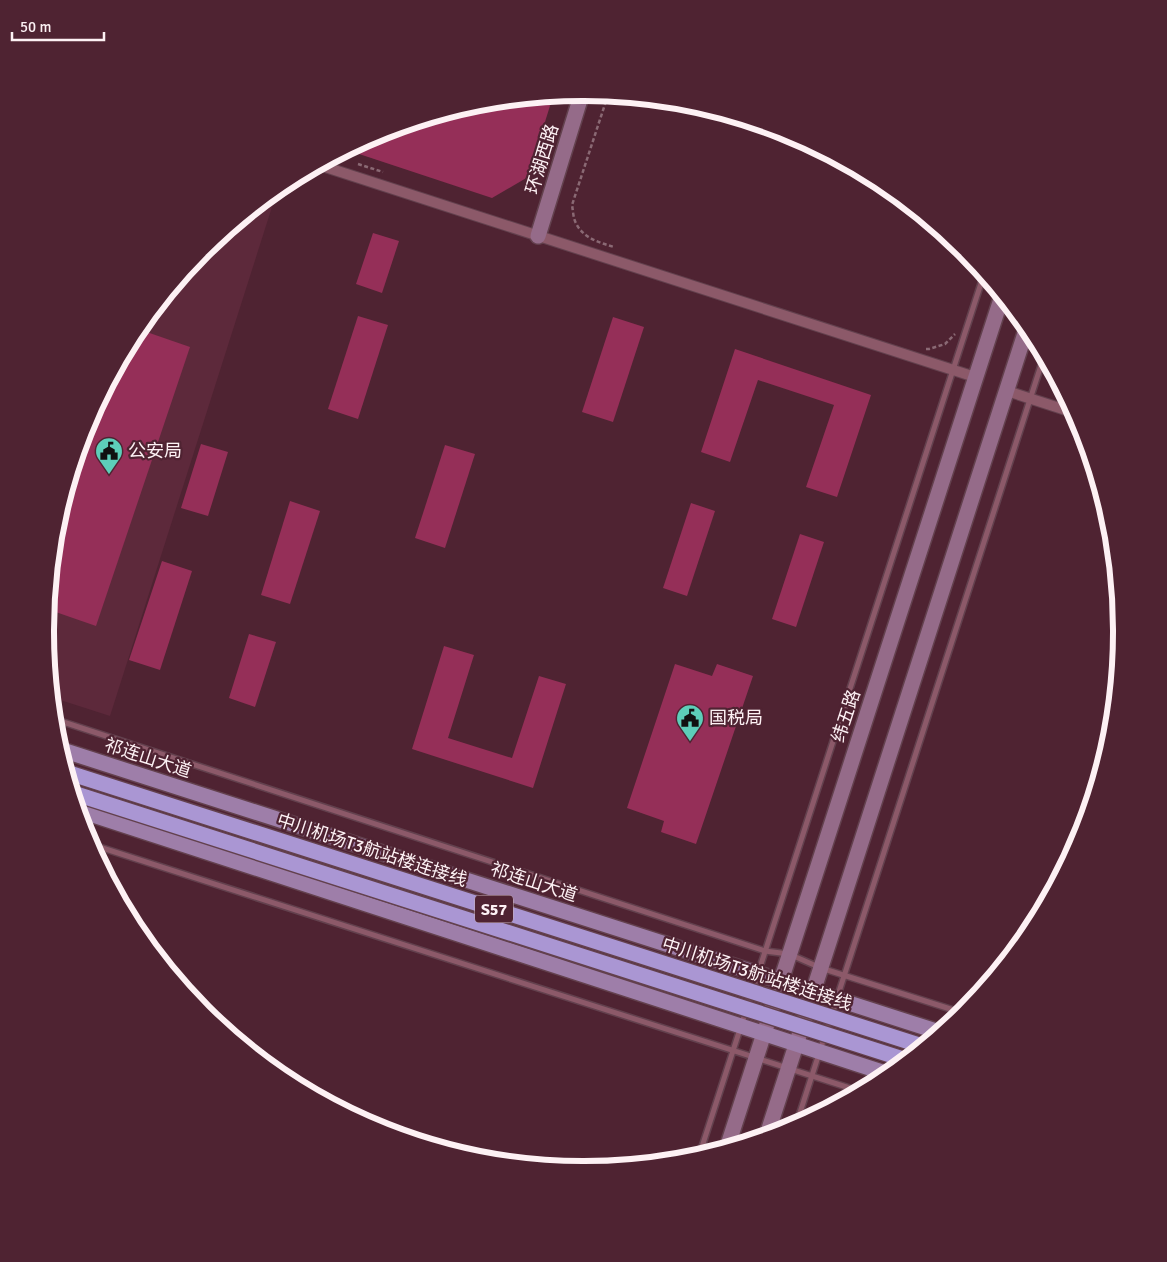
<svg xmlns="http://www.w3.org/2000/svg" width="1167" height="1262" font-family="Signika,'Noto Sans SC',sans-serif">
	<rect width="100%" height="100%" fill="#4f2332"/>
	<!-- built -->
	<path fill="#5d293b" d="M278,188L110,716L51,697L45,631L55,526L86,425L136,332L203,250Z"/>
	<!-- building -->
	<g fill="#952f58">
		<path d="M553,96L528,177L492,198L347,150L378,133L479,103Z"/>
		<path d="M373,233L399,241L382,293L356,284Z"/>
		<path d="M358,316L388,325L358,419L328,409Z"/>
		<path d="M613,317L644,327L613,422L582,412Z"/>
		<path d="M138,329L190,347L96,626L47,609L55,526L86,425Z"/>
		<path d="M735,349L871,395L837,497L806,487L834,405L758,380L730,462L701,452Z"/>
		<path d="M201,444L228,452L208,516L181,508Z"/>
		<path d="M445,445L475,454L445,548L415,538Z"/>
		<path d="M290,501L320,511L290,604L261,595Z"/>
		<path d="M691,503L715,511L687,596L663,588Z"/>
		<path d="M800,534L824,542L796,627L772,619Z"/>
		<path d="M162,561L192,571L160,670L129,660Z"/>
		<path d="M249,634L276,642L255,707L229,698Z"/>
		<path d="M444,646L474,655L448,738L512,758L539,676L566,684L533,788L412,749Z"/>
		<path d="M675,664L712,676L717,664L753,676L696,844L661,832L664,821L627,808Z"/>
	</g>
	<g fill="none" stroke-linecap="round" stroke-linejoin="round">
		<!-- lane casing -->
		<g stroke="#63414e" stroke-width="8">
			<g id="lane">
				<path d="M54,719L765,951L789,954L821,968L963,1013"/>
				<path d="M90,844L859,1091"/>
				<path d="M796,1125L1044,356"/>
				<path d="M699,1156L984,274"/>
			</g>
		</g>
		<!-- street casing -->
		<g stroke="#63414e" stroke-width="12">
			<g id="street">
				<path d="M319,165L975,377"/>
				<path d="M1007,391L1075,413"/>
			</g>
		</g>
		<!-- secondary casing -->
		<g stroke="#63414e" stroke-width="18">
			<g id="secondary">
				<path d="M538,236L582,93"/>
				<path d="M767,1135L1027,327"/>
				<path d="M727,1148L1002,296"/>
			</g>
		</g>
		<!-- primary casing -->
		<g stroke="#63414e" stroke-width="18">
			<g id="primary">
				<path d="M59,749L939,1032"/>
				<path d="M78,810L888,1074"/>
			</g>
		</g>
		<!-- path -->
		<g stroke="#8a6974" stroke-width="2.5" stroke-dasharray="4 2.5" stroke-linecap="butt">
			<path d="M608,95L572,205C573,210 573,216 575,221C582,238 598,242 614,247"/>
			<path d="M358,164L383,172"/>
			<path d="M926,349H929L945,344L955,334"/>
		</g>
		<!-- lane -->
		<use href="#lane" stroke="#8c5969" stroke-width="5"/>
		<!-- street -->
		<use href="#street" stroke="#8c5969" stroke-width="10"/>
		<!-- secondary -->
		<use href="#secondary" stroke="#956b89" stroke-width="15"/>
		<!-- primary -->
		<use href="#primary" stroke="#9e7ea9" stroke-width="15"/>
		<!-- highway-bridge casing -->
		<g stroke="#63414e" stroke-width="18" stroke-linecap="butt">
			<g id="highway-bridge">
				<path d="M66,772L922,1046"/>
				<path d="M73,793L906,1060"/>
			</g>
		</g>
		<!-- highway-bridge -->
		<use href="#highway-bridge" stroke="#aa96d3" stroke-width="15"/>
	</g>
	<!-- icons -->
	<defs>
		<g id="civic-pin" transform="scale(1.4375)"><path d="M0 17L-7.5 6A9.5 9.5 0 1 1 7.5 6Z" fill="#5dceb9" stroke="#4f2332"/><path d="M-.6-6.5H3V-4.5H.6V-3L4-1V1h2V6H-6V1h2V-1L-.6-3ZM-1.2 2.5V6h2.4V2.5Z" fill="#111"/></g>
	</defs>
	<g fill-rule="evenodd">
		<use href="#civic-pin" x="109" y="451"/>
		<use href="#civic-pin" x="690" y="718"/>
	</g>
	<g text-anchor="middle" stroke-width="4.5" stroke-linejoin="round" paint-order="stroke">
		<!-- shield labels -->
		<rect fill="#4f2332" stroke="#c9b3ba" stroke-width="1" x="475" y="895.5" width="38" height="27" rx="4"/>
		<g font-size="16" font-weight="bold" fill="#fdf1f4">
			<text x="494" y="915">S57</text>
		</g>
		<!-- street labels -->
		<g font-size="18" fill="#fdf1f4" stroke="#4f2332">
			<text transform="translate(542 159) rotate(-73)" y="6">环湖西路</text>
			<text transform="translate(846 716) rotate(-72)" y="6">纬五路</text>
			<text transform="translate(148 758) rotate(18)" y="6">祁连山大道</text>
			<text transform="translate(372 850) rotate(18)" y="6">中川机场T3航站楼连接线</text>
			<text transform="translate(534 882) rotate(18)" y="6">祁连山大道</text>
			<text transform="translate(757 974) rotate(18)" y="6">中川机场T3航站楼连接线</text>
		</g>
		<!-- poi labels -->
		<g font-size="18" fill="#fdf1f4" stroke="#4f2332" text-anchor="start">
			<text x="128" y="457">公安局</text>
			<text x="709" y="724">国税局</text>
		</g>
	</g>
	<!-- crop -->
	<path d="M0 0H1167V1262H0ZM583 101H584A529 529 0 0 1 1113 630V632A529 529 0 0 1 584 1161H583A529 529 0 0 1 54 632V630A529 529 0 0 1 583 101Z" fill="#4f2332" fill-rule="evenodd"/>
	<path fill="none" stroke="#fdf1f4" stroke-width="6" d="M583 101H584A529 529 0 0 1 1113 630V632A529 529 0 0 1 584 1161H583A529 529 0 0 1 54 632V630A529 529 0 0 1 583 101Z"/>
	<!-- scale -->
	<path d="M12 32v8h92v-8" fill="none" stroke="#fdf1f4" stroke-width="2.5"/>
	<text x="20" y="32" font-size="15" fill="#fdf1f4" stroke="#4f2332" stroke-width="4" paint-order="stroke">50 m</text>
</svg>
